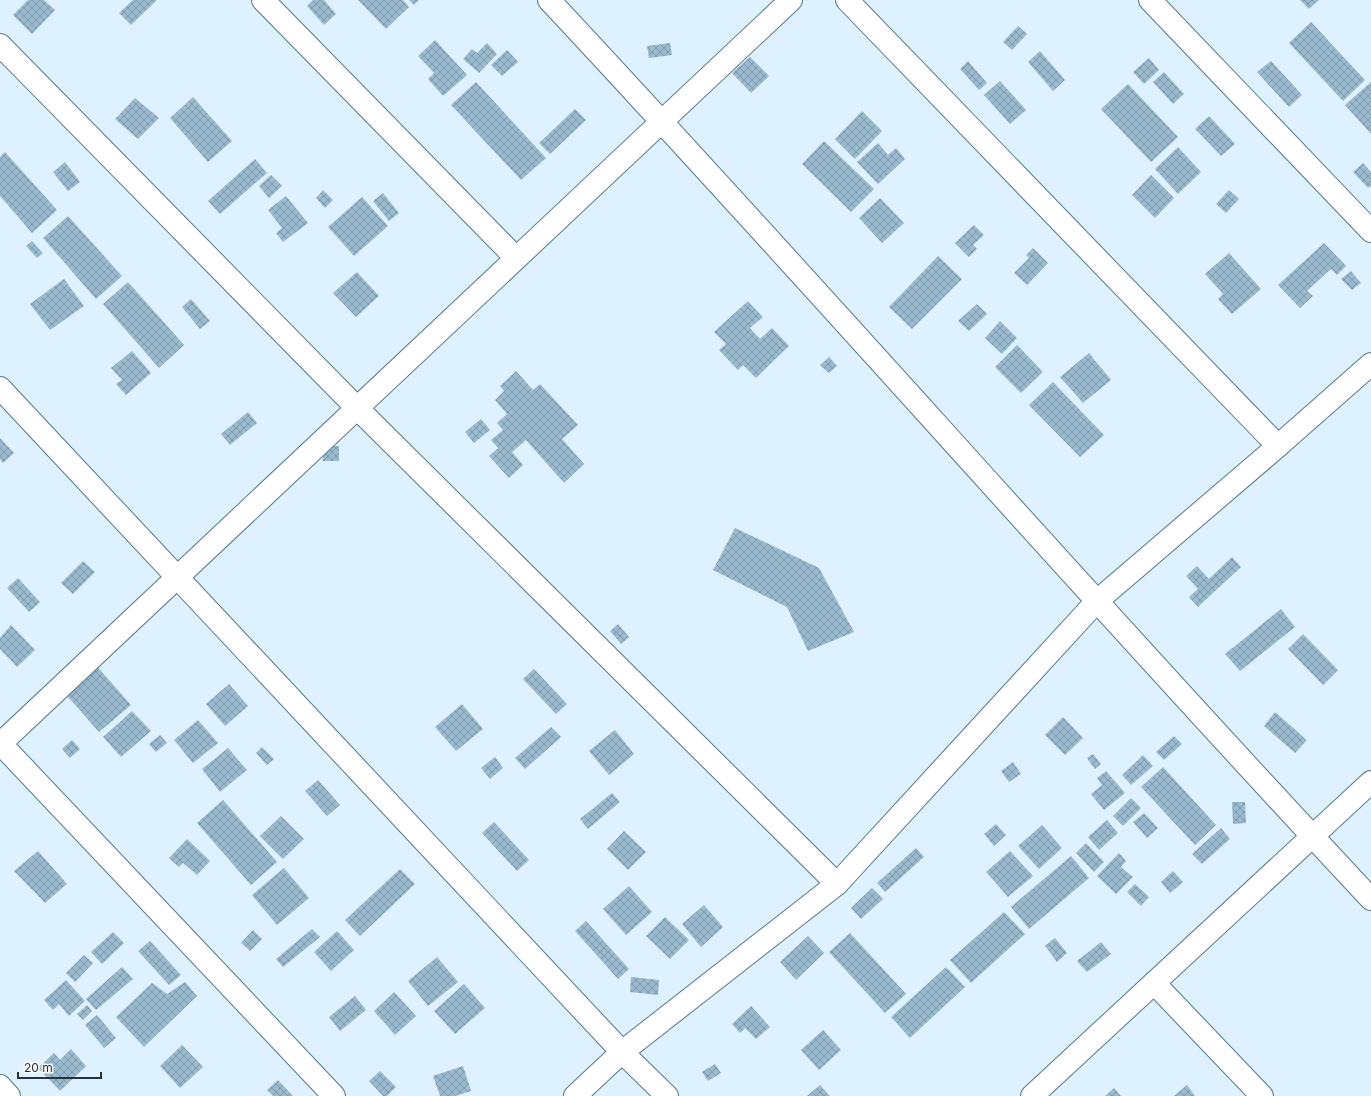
<svg xmlns="http://www.w3.org/2000/svg" width="1371" height="1096" font-family="Inter,sans-serif">
	<defs>
		<pattern id="building-cross-hatch" width="8" height="8" patternUnits="userSpaceOnUse"><rect width="8" height="8" fill="#9abbcf"/><path d="M0 0l8 8M0 8l8-8" fill="none" stroke="#7d99a9"/></pattern>
	</defs>
	<rect width="100%" height="100%" fill="#ddf1fe"/>
	<!-- building -->
	<g fill="url(#building-cross-hatch)">
		<path d="M28,0H44L55,10L32,34L13,15Z"/>
		<path d="M133,0H157L131,25L119,13Z"/>
		<path d="M313,0H324L336,14L324,25L307,6Z"/>
		<path d="M358,0H403L409,7L386,29Z"/>
		<path d="M409,0H419L414,5Z"/>
		<path d="M1300,0H1319L1309,9Z"/>
		<path d="M1311,22L1365,80L1343,101L1289,43Z"/>
		<path d="M1018,26L1027,34L1012,50L1003,42Z"/>
		<path d="M435,40L467,75L443,96L428,79L434,73L418,56Z"/>
		<path d="M487,43L497,54L479,73L463,59L472,49L477,53Z"/>
		<path d="M670,43L672,55L649,58L647,46Z"/>
		<path d="M507,50L518,62L502,76L491,65Z"/>
		<path d="M1040,51L1065,80L1053,91L1028,62Z"/>
		<path d="M750,57L769,76L751,93L732,73Z"/>
		<path d="M1149,58L1159,70L1144,84L1133,72Z"/>
		<path d="M968,61L987,83L979,90L960,69Z"/>
		<path d="M1271,61L1302,95L1289,107L1257,72Z"/>
		<path d="M1164,72L1184,94L1173,104L1153,82Z"/>
		<path d="M1000,81L1026,110L1010,124L984,95Z"/>
		<path d="M476,82L546,158L521,180L451,105Z"/>
		<path d="M1371,82V134L1345,105Z"/>
		<path d="M1128,84L1178,137L1151,162L1101,109Z"/>
		<path d="M193,97L232,141L208,162L170,118Z"/>
		<path d="M135,98L159,118L138,139L115,119Z"/>
		<path d="M575,109L586,120L550,154L539,143Z"/>
		<path d="M862,111L882,131L855,159L835,139Z"/>
		<path d="M1209,116L1235,144L1221,156L1195,129Z"/>
		<path d="M824,141L874,189L851,212L802,164Z"/>
		<path d="M878,143L888,155L896,148L905,159L878,184L857,162Z"/>
		<path d="M1178,147L1201,172L1178,194L1155,169Z"/>
		<path d="M5,152L57,210L32,233L0,196V157Z"/>
		<path d="M255,159L267,173L220,214L208,201Z"/>
		<path d="M65,162L80,182L68,191L53,172Z"/>
		<path d="M1363,163L1371,172V186L1368,188L1353,172Z"/>
		<path d="M271,175L282,186L269,198L259,186Z"/>
		<path d="M1151,175L1174,198L1155,218L1132,195Z"/>
		<path d="M323,190L333,200L325,208L316,198Z"/>
		<path d="M1229,190L1239,199L1226,213L1216,204Z"/>
		<path d="M383,193L399,213L389,221L373,201Z"/>
		<path d="M286,196L308,223L283,242L276,233L282,228L268,210Z"/>
		<path d="M362,197L388,226L354,256L328,227Z"/>
		<path d="M880,198L904,223L882,243L859,218Z"/>
		<path d="M68,216L122,276L96,299L43,238Z"/>
		<path d="M974,225L984,235L973,245L977,249L969,257L955,243Z"/>
		<path d="M32,241L43,253L37,258L26,246Z"/>
		<path d="M1324,243L1346,266L1337,275L1331,269L1307,291L1313,296L1300,308L1278,285Z"/>
		<path d="M1033,248L1048,263L1027,285L1014,273L1029,258L1026,255Z"/>
		<path d="M1229,253L1261,289L1232,314L1218,299L1223,294L1205,274Z"/>
		<path d="M938,256L962,279L912,329L889,307Z"/>
		<path d="M1351,271L1361,283L1352,290L1341,279Z"/>
		<path d="M357,272L379,296L356,317L333,293Z"/>
		<path d="M64,279L84,306L50,330L30,304Z"/>
		<path d="M128,282L184,345L159,368L103,304Z"/>
		<path d="M191,299L210,321L200,329L182,307Z"/>
		<path d="M748,301L763,317L750,328L760,339L772,328L789,346L756,378L743,365L738,370L719,350L726,344L714,332Z"/>
		<path d="M977,304L987,314L969,331L958,321Z"/>
		<path d="M1000,321L1017,338L1002,354L985,338Z"/>
		<path d="M1017,345L1043,372L1021,393L995,367Z"/>
		<path d="M132,351L151,373L126,395L116,384L122,380L111,368Z"/>
		<path d="M1089,353L1111,380L1083,403L1060,377Z"/>
		<path d="M829,357L837,366L829,373L820,365Z"/>
		<path d="M516,371L533,390L540,384L578,425L562,439L584,464L564,483L526,440L512,452L523,465L509,478L489,456L498,448L491,440L503,430L497,423L507,414L495,400L504,391L500,386Z"/>
		<path d="M1053,382L1104,435L1080,457L1029,405Z"/>
		<path d="M248,412L257,423L230,445L221,434Z"/>
		<path d="M481,419L490,430L474,443L465,432Z"/>
		<path d="M0,438L14,453L3,463L0,459Z"/>
		<rect x="323" y="446" width="16" height="15"/>
		<path d="M735,528L819,568L854,632L808,651L787,607L713,570Z"/>
		<path d="M1232,557L1241,567L1198,607L1189,597L1198,589L1186,576L1197,566L1209,579Z"/>
		<path d="M83,561L95,572L73,594L61,583Z"/>
		<path d="M18,578L40,602L29,612L7,588Z"/>
		<path d="M1281,609L1295,627L1240,671L1225,654Z"/>
		<path d="M618,624L629,637L621,644L610,631Z"/>
		<path d="M11,625L35,650L17,667L0,649V638Z"/>
		<path d="M1303,634L1338,670L1323,685L1288,649Z"/>
		<path d="M94,663L131,705L99,732L62,690Z"/>
		<path d="M534,669L567,704L556,714L523,679Z"/>
		<path d="M229,684L248,706L225,726L206,704Z"/>
		<path d="M462,704L483,729L456,751L435,727Z"/>
		<path d="M132,711L151,731L121,757L103,737Z"/>
		<path d="M1275,712L1307,740L1295,753L1264,726Z"/>
		<path d="M1063,717L1083,738L1065,755L1045,735Z"/>
		<path d="M198,720L218,743L193,763L174,740Z"/>
		<path d="M551,727L561,737L525,769L515,758Z"/>
		<path d="M615,730L634,754L609,775L589,751Z"/>
		<path d="M160,735L167,743L156,752L149,744Z"/>
		<path d="M1174,736L1182,744L1164,760L1156,752Z"/>
		<path d="M72,740L80,749L70,758L62,749Z"/>
		<path d="M262,747L274,759L267,765L256,753Z"/>
		<path d="M228,748L247,770L220,792L202,769Z"/>
		<path d="M1093,754L1101,764L1095,769L1087,758Z"/>
		<path d="M1143,755L1153,766L1131,785L1122,775Z"/>
		<path d="M495,757L503,768L490,779L481,768Z"/>
		<path d="M1013,762L1021,774L1009,782L1001,771Z"/>
		<path d="M1163,767L1216,825L1195,845L1141,787Z"/>
		<path d="M1106,771L1125,793L1104,810L1091,794L1102,785L1097,778Z"/>
		<path d="M318,780L340,805L327,816L305,791Z"/>
		<path d="M612,793L620,802L588,829L580,819Z"/>
		<path d="M1131,798L1141,808L1123,826L1113,816Z"/>
		<path d="M223,800L277,862L251,885L197,823Z"/>
		<path d="M1232,802H1245L1246,823L1233,824Z"/>
		<path d="M1144,813L1158,828L1147,838L1133,822Z"/>
		<path d="M281,816L304,839L283,859L260,836Z"/>
		<path d="M1107,820L1118,833L1099,850L1088,837Z"/>
		<path d="M494,822L529,860L517,871L482,833Z"/>
		<path d="M996,824L1006,835L994,846L984,834Z"/>
		<path d="M1042,825L1062,848L1039,869L1018,846Z"/>
		<path d="M1221,828L1230,839L1202,864L1192,854Z"/>
		<path d="M624,831L646,852L628,870L607,849Z"/>
		<path d="M187,839L210,861L197,875L183,863L179,867L169,858Z"/>
		<path d="M1086,843L1104,862L1094,872L1076,853Z"/>
		<path d="M916,848L924,857L885,892L877,883Z"/>
		<path d="M38,851L67,884L45,903L14,871Z"/>
		<path d="M1010,851L1033,876L1008,897L986,872Z"/>
		<path d="M1119,853L1126,861L1121,867L1133,877L1116,894L1097,876Z"/>
		<path d="M1071,856L1089,878L1029,929L1011,907Z"/>
		<path d="M284,868L309,898L277,925L252,895Z"/>
		<path d="M400,869L415,884L360,936L345,920Z"/>
		<path d="M1173,871L1183,882L1170,893L1161,882Z"/>
		<path d="M1135,884L1149,897L1141,906L1127,892Z"/>
		<path d="M629,886L652,912L626,935L603,909Z"/>
		<path d="M872,888L883,899L861,919L851,908Z"/>
		<path d="M704,905L723,927L701,947L682,924Z"/>
		<path d="M1004,912L1025,934L971,983L950,960Z"/>
		<path d="M665,917L689,940L670,959L646,936Z"/>
		<path d="M586,921L629,969L618,979L575,931Z"/>
		<path d="M312,929L320,937L283,967L276,959Z"/>
		<path d="M253,930L262,939L250,951L241,943Z"/>
		<path d="M337,931L354,950L331,971L314,952Z"/>
		<path d="M113,932L124,943L102,964L91,952Z"/>
		<path d="M850,933L906,994L885,1013L829,952Z"/>
		<path d="M808,936L824,953L796,980L780,962Z"/>
		<path d="M1055,938L1067,953L1057,962L1045,946Z"/>
		<path d="M150,941L181,975L169,985L138,951Z"/>
		<path d="M1101,942L1111,954L1087,972L1077,961Z"/>
		<path d="M84,955L93,963L75,982L66,973Z"/>
		<path d="M437,957L458,982L428,1006L408,981Z"/>
		<path d="M122,967L133,979L96,1010L86,999Z"/>
		<path d="M946,967L965,987L910,1038L891,1017Z"/>
		<path d="M631,977L659,980L658,995L630,992Z"/>
		<path d="M66,980L85,1001L69,1016L59,1004L53,1010L44,1000Z"/>
		<path d="M185,982L197,996L144,1047L116,1017L152,983L167,994Z"/>
		<path d="M464,984L485,1008L455,1034L434,1011Z"/>
		<path d="M394,992L416,1016L395,1035L374,1011Z"/>
		<path d="M355,996L366,1010L340,1031L329,1017Z"/>
		<path d="M87,1005L92,1011L83,1020L77,1014Z"/>
		<path d="M751,1006L770,1027L756,1039L745,1028L740,1033L732,1024Z"/>
		<path d="M97,1015L116,1038L104,1048L85,1025Z"/>
		<path d="M823,1030L841,1050L819,1070L801,1050Z"/>
		<path d="M182,1045L203,1067L180,1088L160,1066Z"/>
		<path d="M71,1049L86,1066L60,1091L38,1068L54,1053L60,1060Z"/>
		<path d="M715,1064L721,1073L708,1081L702,1072Z"/>
		<path d="M463,1066L471,1091L455,1096H440L433,1076Z"/>
		<path d="M380,1071L396,1087L387,1096H383L369,1081Z"/>
		<path d="M278,1080L293,1096H273L267,1090Z"/>
		<path d="M820,1085L830,1096H807Z"/>
		<path d="M1187,1085L1195,1096H1174Z"/>
		<path d="M1114,1088L1121,1096H1105Z"/>
	</g>
	<g fill="none" stroke-linecap="round" stroke-linejoin="round">
		<!-- minor casing -->
		<g stroke="#587689" stroke-width="24">
			<g id="minor">
				<path d="M263,0L516,258"/>
				<path d="M549,0C826,296 1093,603 1371,899"/>
				<path d="M847,0L1278,446"/>
				<path d="M1150,0L1371,231"/>
				<path d="M0,45L357,408L837,884"/>
				<path d="M0,388L622,1052L667,1096"/>
				<path d="M0,743L334,1096"/>
				<path d="M0,744L791,0"/>
				<path d="M1154,983L1262,1096"/>
				<path d="M0,1086L9,1096"/>
				<path d="M575,1096L622,1052L837,884L1097,601L1278,446L1371,364"/>
				<path d="M1032,1096L1371,782"/>
			</g>
		</g>
		<!-- minor -->
		<use href="#minor" stroke="#fff" stroke-width="22"/>
	</g>
	<!-- scale -->
	<path d="M18 1072v6h83v-6" fill="none" stroke="#25323a" stroke-width="2"/>
	<text x="24" y="1072" font-size="12" fill="#25323a" stroke="#fbfbfb" stroke-width="3" paint-order="stroke">20 m</text>
</svg>
